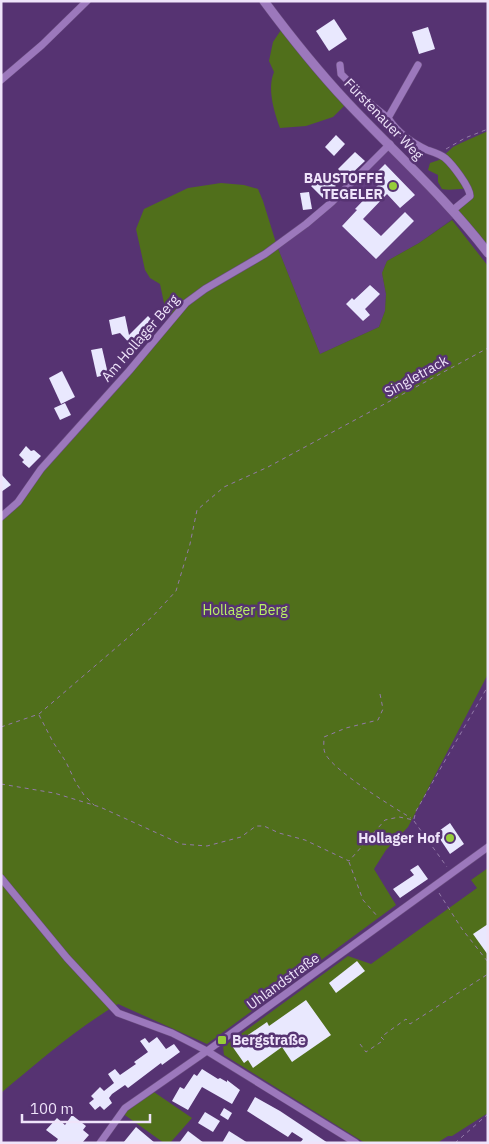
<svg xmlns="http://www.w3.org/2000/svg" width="489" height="1144" font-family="'IBM Plex Sans',sans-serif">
	<rect width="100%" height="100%" fill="#563372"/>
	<!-- built -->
	<path fill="#633d81" d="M390,144L458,215L419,243L387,261L382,273L386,294L385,311L379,327L320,354L277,246L306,224Z"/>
	<!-- green -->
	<g fill="#506f1b">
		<path d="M283,27L348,102L333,117L306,126L280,128C274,111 267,89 274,72L269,61L273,42Z"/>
		<path d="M488,131V253L453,210L470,196L468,189C459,188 451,191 442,189L438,182V175L428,170L430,163L439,160L453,147L461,143Z"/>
		<path d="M221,183L244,185L258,189L263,201L277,246L320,354L379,327L385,311L386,294L382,273L387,261L419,243L452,220L488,266V674L408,827L386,850L374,869L396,905L207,1044L118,1004C76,1029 38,1062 1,1093V517L173,319L164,303L160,284L150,278L145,270L136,229L144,209L188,188Z"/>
		<path d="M488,868V1113L452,1136H448L437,1143H365L224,1055L223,1047L348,956L371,964L477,888L471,880Z"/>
		<path d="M151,1090L192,1118L170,1143H164L122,1113Z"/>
	</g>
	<!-- building -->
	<g fill="#e9e8fe">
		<path d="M334,19L347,39L329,51L316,31Z"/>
		<path d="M428,27L435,49L419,54L412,32Z"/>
		<path d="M336,135L345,144L334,156L325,147Z"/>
		<path d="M355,152L365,161L347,178L338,169Z"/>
		<path d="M385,164L415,195L400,208L387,194L363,219L381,236L405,212L414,221L376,259L342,226L357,210L355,209L378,185L371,178Z"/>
		<path d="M321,177L325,181L329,178L336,186L323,198L311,186Z"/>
		<path d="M309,192L312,209L303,210L300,193Z"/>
		<path d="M370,285L380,294L365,309L370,315L363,321L346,304L352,298L354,300Z"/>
		<path d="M125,316L129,335L148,316L158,327L135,349L120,333L112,335L109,320Z"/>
		<path d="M102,348L108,374L97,377L91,350Z"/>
		<path d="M62,371L75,397L61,404L49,378Z"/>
		<path d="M65,403L71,415L60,420L54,408Z"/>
		<path d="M26,446L31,451L34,450L41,456L29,468L22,462L24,460L19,455Z"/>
		<path d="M1,474L11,485L1,492Z"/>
		<path d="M450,823L464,844L450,854L436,833Z"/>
		<path d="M418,865L428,879L400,898L393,889L414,875L410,870Z"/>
		<path d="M488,924V955L473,934Z"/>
		<path d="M357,961L365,971L336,993L329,983Z"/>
		<path d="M306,1000L331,1035L292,1062L282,1047L253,1068L248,1060L244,1063L232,1046L267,1022L269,1026Z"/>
		<path d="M157,1037L166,1049L174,1044L180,1052L162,1065L161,1063L128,1088L125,1085L112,1094L109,1098L112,1103L104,1110L100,1106L95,1110L89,1103L94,1099L91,1096L100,1087L104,1091L114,1083L108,1074L115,1069L120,1075L136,1064L134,1062L148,1052L140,1041L145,1038L149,1043Z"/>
		<path d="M202,1069L218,1079L220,1078L227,1082V1080L240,1090L232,1104L202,1087L188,1110L172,1101L180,1087L184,1089L194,1074L197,1076Z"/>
		<path d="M255,1097L280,1111L328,1143H300L303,1139L292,1132L288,1137L247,1111Z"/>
		<path d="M224,1108L232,1113L228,1120L220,1115Z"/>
		<path d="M205,1112L220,1121L213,1132L198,1123Z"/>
		<path d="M72,1115L86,1126L83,1130L89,1135L82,1143H55L58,1139L46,1130L57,1118L65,1125Z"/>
		<path d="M136,1127L155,1143H123Z"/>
		<path d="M188,1131L204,1143H179Z"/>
		<path d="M229,1131L248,1143H222Z"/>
	</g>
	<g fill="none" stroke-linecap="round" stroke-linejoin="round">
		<!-- minor casing -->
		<g stroke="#6a4d7f" stroke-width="8">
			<g id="minor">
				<path d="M340,65L341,74L373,106L388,118"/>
				<path d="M418,65L388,118C397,132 412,143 427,150C433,152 440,154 445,158C452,164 470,187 470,196L453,210"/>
				<path d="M1,80L42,45L87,1"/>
				<path d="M1,517L18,502L41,469L129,371L186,303L205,289L265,254L306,224L332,202L390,144"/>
				<path d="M1,878L67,958L118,1013L172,1033L207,1051L356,1143"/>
				<path d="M100,1143L125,1108L207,1051L488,847"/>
			</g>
		</g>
		<!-- tertiary casing -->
		<g stroke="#6a4d7f" stroke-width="10">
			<path id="tertiary" d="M264,1C290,36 317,70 347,102C394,152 446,198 488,253"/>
		</g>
		<!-- path -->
		<g stroke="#937aa8" stroke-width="1" stroke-dasharray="4 4" stroke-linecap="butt">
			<path d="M446,149L465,138L488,129"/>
			<path d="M380,694L383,709L378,720L346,728L324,737C324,742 323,748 325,753C332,770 393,807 411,818"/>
			<path d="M39,715L53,742L66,762L76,783L84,795L94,805"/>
			<path d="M1,727L39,714L152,617L176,591L190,544L197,510L224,487L268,467L488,348"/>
			<path d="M1,784L54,793L100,807L181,844L207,846L241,837L256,826H264L279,833L305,840L349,861L385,820L399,817L414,820"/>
			<path d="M414,819L416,811L488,686"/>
			<path d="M414,821L447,867"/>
			<path d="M349,862L363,900L378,917"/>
			<path d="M439,893L462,929L488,962"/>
			<path d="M360,1044L366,1052L384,1040L381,1037L406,1019L410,1024L488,974"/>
			<path d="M455,1143L488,1114"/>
		</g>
		<!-- minor -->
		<use href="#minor" stroke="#9c78bc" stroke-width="7"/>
		<!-- tertiary -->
		<use href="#tertiary" stroke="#9c78bc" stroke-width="9"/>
	</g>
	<!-- markers -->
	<g fill="#96cc39" stroke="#563372" stroke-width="2">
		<circle cx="393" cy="186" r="5"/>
		<circle cx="450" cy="838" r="5"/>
		<rect x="217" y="1035" width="10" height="10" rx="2.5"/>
	</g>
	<g text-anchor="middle" stroke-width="5" stroke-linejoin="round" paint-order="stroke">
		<!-- street labels -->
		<g font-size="14" fill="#efe4fa" stroke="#563372">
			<text transform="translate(384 119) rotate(46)" y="5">Fürstenauer Weg</text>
			<text transform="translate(140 338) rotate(-49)" y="5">Am Hollager Berg</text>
			<text transform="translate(416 376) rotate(-29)" y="5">Singletrack</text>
			<text transform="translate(283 981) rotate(-36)" y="5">Uhlandstraße</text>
		</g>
		<!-- poi labels -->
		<g font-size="14" font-weight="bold" fill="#efe4fa" stroke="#563372" text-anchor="end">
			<text x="383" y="183">BAUSTOFFE<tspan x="383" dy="16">TEGELER</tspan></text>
			<text x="440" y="843">Hollager Hof</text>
			<text x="232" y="1045" text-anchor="start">Bergstraße</text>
		</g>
		<!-- park labels -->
		<g font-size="14" fill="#b9f165" stroke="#563372">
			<text x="245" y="615">Hollager Berg</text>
		</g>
	</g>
	<!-- border -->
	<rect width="489" height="1144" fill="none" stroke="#efe4fa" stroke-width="5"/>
	<!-- scale -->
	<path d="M22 1114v8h128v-8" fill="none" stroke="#efe4fa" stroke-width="2.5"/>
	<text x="30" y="1114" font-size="15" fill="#efe4fa" stroke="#563372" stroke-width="4" paint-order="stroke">100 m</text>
</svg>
